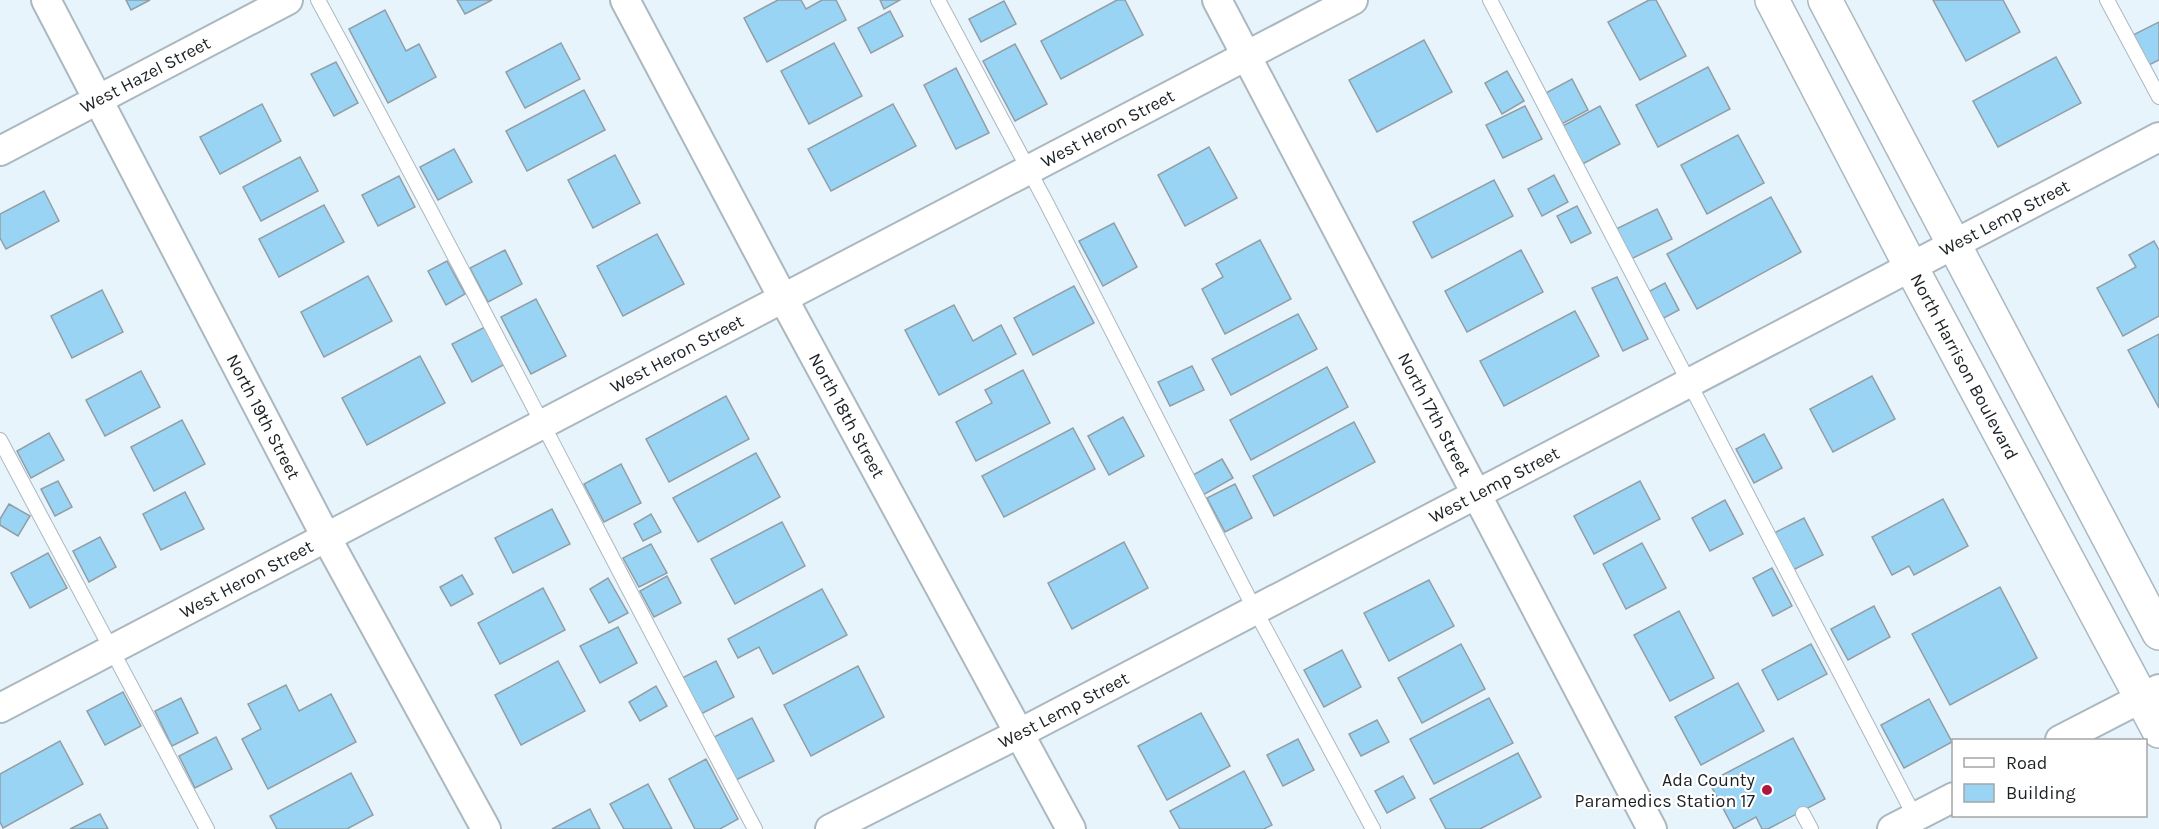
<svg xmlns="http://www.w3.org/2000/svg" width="2159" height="829" font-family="Karla,sans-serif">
	<rect width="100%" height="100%" fill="#e7f4fc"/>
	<!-- building -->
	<g fill="#99d4f4" stroke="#929ea5" stroke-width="1.5">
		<path d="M126,0H150L131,10Z"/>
		<path d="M457,0H492L465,14Z"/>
		<path d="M778,0H801L806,9L822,0H836L846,20L767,62L744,18Z"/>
		<path d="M880,0H900L884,9Z"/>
		<path d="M1117,0H1125L1143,35L1061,79L1041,41Z"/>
		<path d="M1649,0H1656L1686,56L1640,80L1608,22Z"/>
		<path d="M1933,0H2003L2020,32L1966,61Z"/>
		<path d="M1004,1L1016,24L981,42L969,19Z"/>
		<path d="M385,10L406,51L419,44L436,77L388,103L349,29Z"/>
		<path d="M890,11L903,36L871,53L858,28Z"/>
		<path d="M2159,22V60L2145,67L2129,37Z"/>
		<path d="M1424,40L1452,92L1377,132L1349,80Z"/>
		<path d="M561,43L580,79L525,108L506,72Z"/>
		<path d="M834,43L862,96L809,124L781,71Z"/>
		<path d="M1015,44L1047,104L1015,121L983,61Z"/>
		<path d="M2056,57L2081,103L1998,147L1973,101Z"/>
		<path d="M336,62L358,103L334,116L311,74Z"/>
		<path d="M1708,67L1730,109L1658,147L1636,105Z"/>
		<path d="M956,68L989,133L956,149L924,85Z"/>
		<path d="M1507,71L1524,101L1502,114L1485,83Z"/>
		<path d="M1572,79L1588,110L1558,126L1542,95Z"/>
		<path d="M584,90L605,130L527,171L506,131Z"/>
		<path d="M262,104L281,141L220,174L200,137Z"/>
		<path d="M893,104L916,146L831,191L808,149Z"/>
		<path d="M1525,106L1542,139L1503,158L1486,125Z"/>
		<path d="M1600,106L1620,144L1579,166L1559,128Z"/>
		<path d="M1738,135L1764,183L1707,214L1681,165Z"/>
		<path d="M1209,147L1237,198L1185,226L1158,175Z"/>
		<path d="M454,149L472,182L438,200L420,167Z"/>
		<path d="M615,155L640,203L593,228L568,180Z"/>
		<path d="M300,157L318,191L261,221L243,187Z"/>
		<path d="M1554,175L1568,202L1542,216L1528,189Z"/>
		<path d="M399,176L415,207L378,226L362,195Z"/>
		<path d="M1494,180L1513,216L1432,258L1413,222Z"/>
		<path d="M44,191L59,221L6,249L0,238V214Z"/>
		<path d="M1771,197L1801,252L1697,309L1667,254Z"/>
		<path d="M324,205L344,242L279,277L259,239Z"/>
		<path d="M1577,206L1591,233L1571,243L1557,216Z"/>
		<path d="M1657,209L1672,239L1629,260L1614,230Z"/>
		<path d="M1114,223L1137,267L1103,286L1079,241Z"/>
		<path d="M657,234L684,284L623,316L597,266Z"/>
		<path d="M1260,240L1291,299L1225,334L1202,289L1223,277L1216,264Z"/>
		<path d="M2154,241L2159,250V316L2123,336L2097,288L2136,267L2129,255Z"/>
		<path d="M505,250L522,284L488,302L470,268Z"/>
		<path d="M1521,250L1543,292L1467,332L1445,291Z"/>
		<path d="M447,261L465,294L446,305L428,271Z"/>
		<path d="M368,276L392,321L324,357L301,312Z"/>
		<path d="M1617,277L1648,339L1623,351L1592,288Z"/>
		<path d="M1665,283L1679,310L1660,320L1646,293Z"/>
		<path d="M1074,286L1094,323L1033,355L1014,318Z"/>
		<path d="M102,290L123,332L72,358L51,316Z"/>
		<path d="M536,299L566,356L531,374L501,317Z"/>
		<path d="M954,305L973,341L1001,325L1016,354L939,395L905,330Z"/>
		<path d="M1575,311L1599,356L1504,406L1480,361Z"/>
		<path d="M1298,314L1317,349L1231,395L1212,359Z"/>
		<path d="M485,327L505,364L472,382L452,344Z"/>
		<path d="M2159,334V408L2128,350Z"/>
		<path d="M420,356L445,403L367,445L342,398Z"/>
		<path d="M1192,366L1204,390L1170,406L1158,382Z"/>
		<path d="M1327,367L1348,407L1251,460L1230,420Z"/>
		<path d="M1023,370L1050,423L976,461L956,422L992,403L985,390Z"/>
		<path d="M141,371L160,407L105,436L86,400Z"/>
		<path d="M1872,376L1895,419L1833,452L1810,409Z"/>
		<path d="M726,396L749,439L669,482L646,439Z"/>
		<path d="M1123,417L1144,456L1109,475L1088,436Z"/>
		<path d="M182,420L205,464L154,491L131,447Z"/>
		<path d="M1354,422L1375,462L1274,516L1253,476Z"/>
		<path d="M1073,428L1095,469L1004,517L982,476Z"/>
		<path d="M49,433L64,460L31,478L17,451Z"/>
		<path d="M1764,434L1782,468L1754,483L1736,449Z"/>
		<path d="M756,453L780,497L698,542L673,498Z"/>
		<path d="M1222,459L1233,478L1203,495L1193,475Z"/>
		<path d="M621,464L641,503L604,522L584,484Z"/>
		<path d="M58,481L72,507L55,516L41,489Z"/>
		<path d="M1640,481L1660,519L1594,554L1574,516Z"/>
		<path d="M1235,484L1252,518L1225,532L1207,498Z"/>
		<path d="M185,492L204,529L161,550L143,514Z"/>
		<path d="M1943,499L1968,546L1914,575L1909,566L1892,575L1872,537Z"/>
		<path d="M1725,500L1743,534L1710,551L1692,518Z"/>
		<path d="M9,504L30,516L18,536L0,525V519Z"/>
		<path d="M552,509L570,544L513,573L495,538Z"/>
		<path d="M651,514L661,532L643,541L634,524Z"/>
		<path d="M1804,518L1823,555L1793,570L1774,533Z"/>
		<path d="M782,522L805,566L735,604L711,559Z"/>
		<path d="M100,537L116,567L89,582L73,551Z"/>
		<path d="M1124,542L1148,588L1072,629L1048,583Z"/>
		<path d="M1642,543L1666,588L1626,609L1603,564Z"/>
		<path d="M651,544L667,573L639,587L623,558Z"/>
		<path d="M48,553L67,588L30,608L11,573Z"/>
		<path d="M1772,568L1792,606L1773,616L1753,578Z"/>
		<path d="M462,575L473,594L451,606L440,587Z"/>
		<path d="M667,576L681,603L654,617L640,591Z"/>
		<path d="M608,578L628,613L609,623L590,589Z"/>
		<path d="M1429,580L1454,626L1389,661L1364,613Z"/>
		<path d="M2000,587L2037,658L1950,705L1912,634Z"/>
		<path d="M543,588L565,630L500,664L478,623Z"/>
		<path d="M822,589L847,635L773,674L759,647L738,658L728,639Z"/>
		<path d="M1874,606L1890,637L1848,660L1831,629Z"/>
		<path d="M1679,611L1714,678L1670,701L1634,635Z"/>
		<path d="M618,627L637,663L600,683L580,646Z"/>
		<path d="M1461,644L1485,689L1422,723L1398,678Z"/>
		<path d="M1811,644L1827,674L1778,700L1762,670Z"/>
		<path d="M1342,650L1361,687L1324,707L1304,670Z"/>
		<path d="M558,661L585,711L521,745L495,695Z"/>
		<path d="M716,661L734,697L701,714L682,678Z"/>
		<path d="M858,666L884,717L811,756L784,705Z"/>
		<path d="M1738,683L1764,731L1701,765L1675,717Z"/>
		<path d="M286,685L299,711L331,694L356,742L268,789L242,739L261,729L248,704Z"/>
		<path d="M656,686L667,706L640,721L629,702Z"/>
		<path d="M123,692L141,726L105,745L87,711Z"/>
		<path d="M181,698L198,733L172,746L155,711Z"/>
		<path d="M1489,698L1513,743L1434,784L1410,739Z"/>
		<path d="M1929,699L1952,742L1904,768L1881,725Z"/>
		<path d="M1201,713L1230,766L1167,800L1138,746Z"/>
		<path d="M752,718L774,761L736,780L714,737Z"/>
		<path d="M1377,720L1389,742L1361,756L1349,734Z"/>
		<path d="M216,737L232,769L195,788L179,756Z"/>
		<path d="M1793,738L1825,799L1768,829H1762L1756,817L1734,829L1709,782Z"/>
		<path d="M1298,739L1314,770L1283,786L1267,755Z"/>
		<path d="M60,741L83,784L3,828L0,822V774Z"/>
		<path d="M1518,753L1541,797L1480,829H1446L1430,799Z"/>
		<path d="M706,759L738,819L720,829H695L669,779Z"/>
		<path d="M1244,771L1272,825L1264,829H1180L1170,811Z"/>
		<path d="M351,773L373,815L347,829H277L270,816Z"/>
		<path d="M1403,776L1415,798L1387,813L1375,791Z"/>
		<path d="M648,784L672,829H624L610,804Z"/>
		<path d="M590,809L600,829H552Z"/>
		<path d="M100,814L108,829H70Z"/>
	</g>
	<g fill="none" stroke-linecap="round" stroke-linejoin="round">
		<!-- service casing -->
		<g stroke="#acb8bf" stroke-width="16">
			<g id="service">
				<path d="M318,0C467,274 608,553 755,829"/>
				<path d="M938,0L1047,204L1255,610L1373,829"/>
				<path d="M1490,0L1915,817"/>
				<path d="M2107,0L2159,97"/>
				<path d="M0,440L207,829"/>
				<path d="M1803,814L1811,829"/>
			</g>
		</g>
		<!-- minor casing -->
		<g stroke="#acb8bf" stroke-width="32">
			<g id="minor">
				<path id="s1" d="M46,0L326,537L486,829"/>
				<path id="s2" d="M625,0L783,298L1071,829"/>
				<path id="s3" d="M1217,0L1652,829"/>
				<path id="s4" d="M0,151L288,0"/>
				<path id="s5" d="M0,708L1353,0"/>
				<path d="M2060,740L2159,689"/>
				<path id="s6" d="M830,829L1020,733L2159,137"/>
				<path d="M1892,829L1954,797"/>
			</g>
		</g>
		<!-- tertiary casing -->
		<g stroke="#acb8bf" stroke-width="36">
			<g id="tertiary">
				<path id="s7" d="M1772,0L1911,267L2159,731"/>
				<path d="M1825,0L2159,633"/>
			</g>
		</g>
		<!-- service -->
		<use href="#service" stroke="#fff" stroke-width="14"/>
		<!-- minor -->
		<use href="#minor" stroke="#fff" stroke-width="28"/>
		<!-- tertiary -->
		<use href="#tertiary" stroke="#fff" stroke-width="33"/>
	</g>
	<!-- markers -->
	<circle fill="#ad1841" stroke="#fff" stroke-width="2" cx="1767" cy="790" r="6"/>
	<g text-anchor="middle" stroke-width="4.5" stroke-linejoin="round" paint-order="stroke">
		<!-- street labels -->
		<g font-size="18" fill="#1c2124" stroke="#fff">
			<text dy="6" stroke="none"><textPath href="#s4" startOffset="164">West Hazel Street</textPath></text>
			<text dy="6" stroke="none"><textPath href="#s5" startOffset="1250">West Heron Street</textPath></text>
			<text dy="6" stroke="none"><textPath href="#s6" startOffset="1324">West Lemp Street</textPath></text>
			<text dy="6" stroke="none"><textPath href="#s5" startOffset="764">West Heron Street</textPath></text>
			<text dy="6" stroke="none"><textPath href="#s7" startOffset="414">North Harrison Boulevard</textPath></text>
			<text dy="6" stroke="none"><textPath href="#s3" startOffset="468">North 17th Street</textPath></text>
			<text dy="6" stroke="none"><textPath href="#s2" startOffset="471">North 18th Street</textPath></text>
			<text dy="6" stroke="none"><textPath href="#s1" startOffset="470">North 19th Street</textPath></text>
			<text dy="6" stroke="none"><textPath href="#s6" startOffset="748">West Lemp Street</textPath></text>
			<text dy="6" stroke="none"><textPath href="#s5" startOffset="278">West Heron Street</textPath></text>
			<text dy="6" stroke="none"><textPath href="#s6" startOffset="262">West Lemp Street</textPath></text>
		</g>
		<!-- poi labels -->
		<g font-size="18" fill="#1c2124" stroke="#fff" text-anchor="end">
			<text x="1755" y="786">Ada County<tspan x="1755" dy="21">Paramedics Station 17</tspan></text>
		</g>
	</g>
	<!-- legend -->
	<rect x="1952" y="739" width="195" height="78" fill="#ffffff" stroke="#a4a6a7" stroke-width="1.5"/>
	<rect x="1964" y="758" width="30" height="9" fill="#ffffff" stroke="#a4a6a7" stroke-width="1.5"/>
	<text x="2006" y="769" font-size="18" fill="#1c2124">Road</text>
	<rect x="1964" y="784" width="30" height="18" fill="#99d4f4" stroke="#a4a6a7" stroke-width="1.5"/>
	<text x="2006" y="799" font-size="18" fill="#1c2124">Building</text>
</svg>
